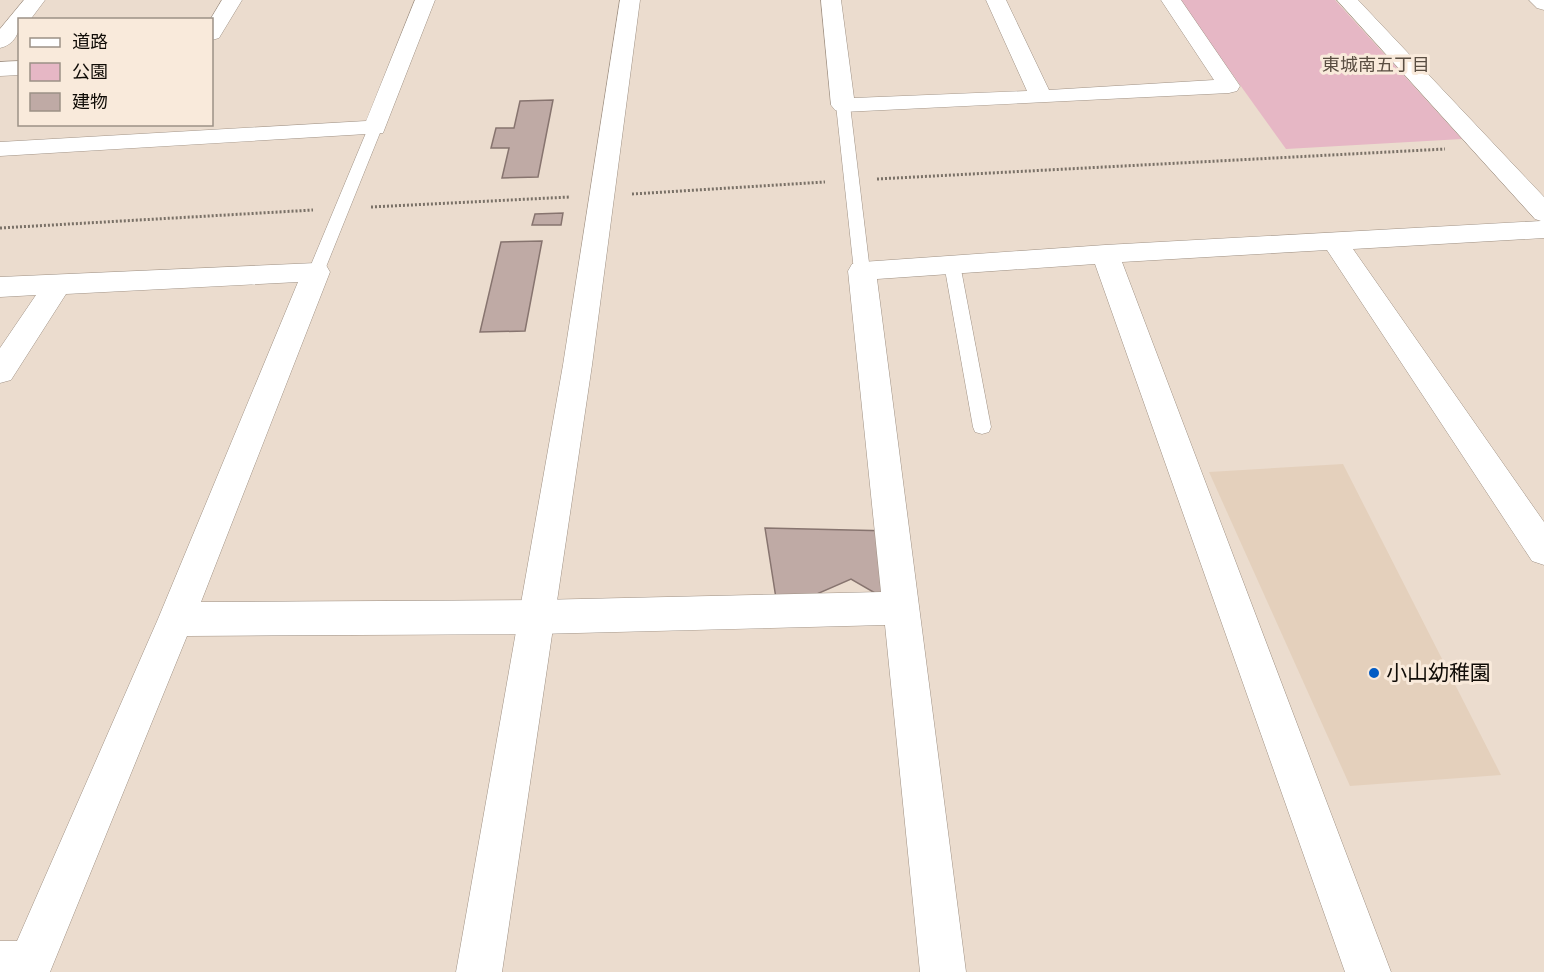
<svg xmlns="http://www.w3.org/2000/svg" width="1544" height="972" font-family="Karla,'Noto Sans JP',sans-serif">
	<rect width="100%" height="100%" fill="#ebdcce"/>
	<!-- built -->
	<path fill="#e4d0bc" d="M1343,464L1501,775L1350,786L1209,472Z"/>
	<!-- green -->
	<path fill="#e6b7c5" d="M1179,0H1335L1462,139L1286,149Z"/>
	<!-- building -->
	<g fill="#bfaaa5" stroke="#87746f" stroke-width="1.5">
		<path d="M553,100L538,177L502,178L509,148H491L496,128H514L520,101Z"/>
		<path d="M563,213L561,225H532L535,214Z"/>
		<path d="M542,241L525,331L480,332L501,242Z"/>
		<path d="M765,528L892,531L901,608L851,579L778,611Z"/>
	</g>
	<g fill="none" stroke-linecap="round" stroke-linejoin="round">
		<!-- lane casing -->
		<g stroke="#9f9184" stroke-width="1">
			<g id="lane">
				<path d="M843,101L850,105L870,271L868,275H856L854,271L836,105Z"/>
				<path d="M375,124L382,128L324,272L322,276H310L308,272L368,128Z"/>
				<path d="M952,259L958,260L960,264L991,427L989,432L982,434L975,432L973,427L944,264L946,260Z"/>
			</g>
		</g>
		<!-- street casing -->
		<g stroke="#9f9184" stroke-width="1">
			<g id="street">
				<path d="M24,0H45L30,20H20C20,33 14,45 0,48V29Z"/>
				<path d="M222,0H242L219,38L212,40L210,20Z"/>
				<path d="M415,0H435L383,133L0,156V142L366,121Z"/>
				<path d="M821,0H841L854,98L1027,91L986,0H1006L1049,90L1214,80L1161,0H1181L1240,86L1237,91L1229,93L843,112L835,110L831,105Z"/>
				<path d="M1337,0H1358L1544,197V238L1353,249L1544,522V565L1532,561L1327,250L1122,262L1391,972H1345L1095,264L877,279L966,972H920L885,625L538,634L187,636L50,972H0V941H17L158,619L298,282L66,294L11,380L0,383V348L36,295L0,297V277L316,263L326,265L330,272L201,602L538,600L881,592L848,271L852,264L862,262L1105,245L1541,221L1535,219Z"/>
				<path d="M1529,0H1544V10L1537,8Z"/>
				<path d="M20,61V75L0,76V62Z"/>
			</g>
		</g>
		<!-- secondary casing -->
		<g stroke="#9f9184" stroke-width="1">
			<path id="secondary" d="M620,0H640L592,365L502,972H456L563,365Z"/>
		</g>
		<!-- path -->
		<g stroke="#7a7167" stroke-width="3" stroke-dasharray="2 2" stroke-linecap="butt">
			<path d="M877,179L1445,149"/>
			<path d="M632,194L825,182"/>
			<path d="M371,207L570,197"/>
			<path d="M0,228L313,210"/>
		</g>
		<!-- lane -->
		<use href="#lane" fill="#fff" fill-rule="evenodd"/>
		<!-- street -->
		<use href="#street" fill="#fff" fill-rule="evenodd"/>
		<!-- secondary -->
		<use href="#secondary" fill="#fff" fill-rule="evenodd"/>
	</g>
	<!-- markers -->
	<circle fill="#025bc4" stroke="#f9eadb" stroke-width="2" cx="1374" cy="673" r="6"/>
	<g text-anchor="middle" stroke-width="6" stroke-linejoin="round" paint-order="stroke">
		<!-- far-neighbourhood labels -->
		<g font-size="18" fill="#5a4e42" stroke="#f9eadb">
			<text x="1376" y="71">東城南五丁目</text>
		</g>
		<!-- poi labels -->
		<g font-size="21" fill="#100c07" stroke="#f9eadb" text-anchor="start">
			<text x="1386" y="680">小山幼稚園</text>
		</g>
	</g>
	<!-- legend -->
	<rect x="18" y="18" width="195" height="108" fill="#f9eadb" stroke="#9c9186" stroke-width="1.5"/>
	<rect x="30" y="38" width="30" height="9" fill="#ffffff" stroke="#9c9186" stroke-width="1.5"/>
	<text x="72" y="48" font-size="18" fill="#100c07">道路</text>
	<rect x="30" y="63" width="30" height="18" fill="#e6b7c5" stroke="#9c9186" stroke-width="1.5"/>
	<text x="72" y="78" font-size="18" fill="#100c07">公園</text>
	<rect x="30" y="93" width="30" height="18" fill="#bfaaa5" stroke="#9c9186" stroke-width="1.5"/>
	<text x="72" y="108" font-size="18" fill="#100c07">建物</text>
</svg>
